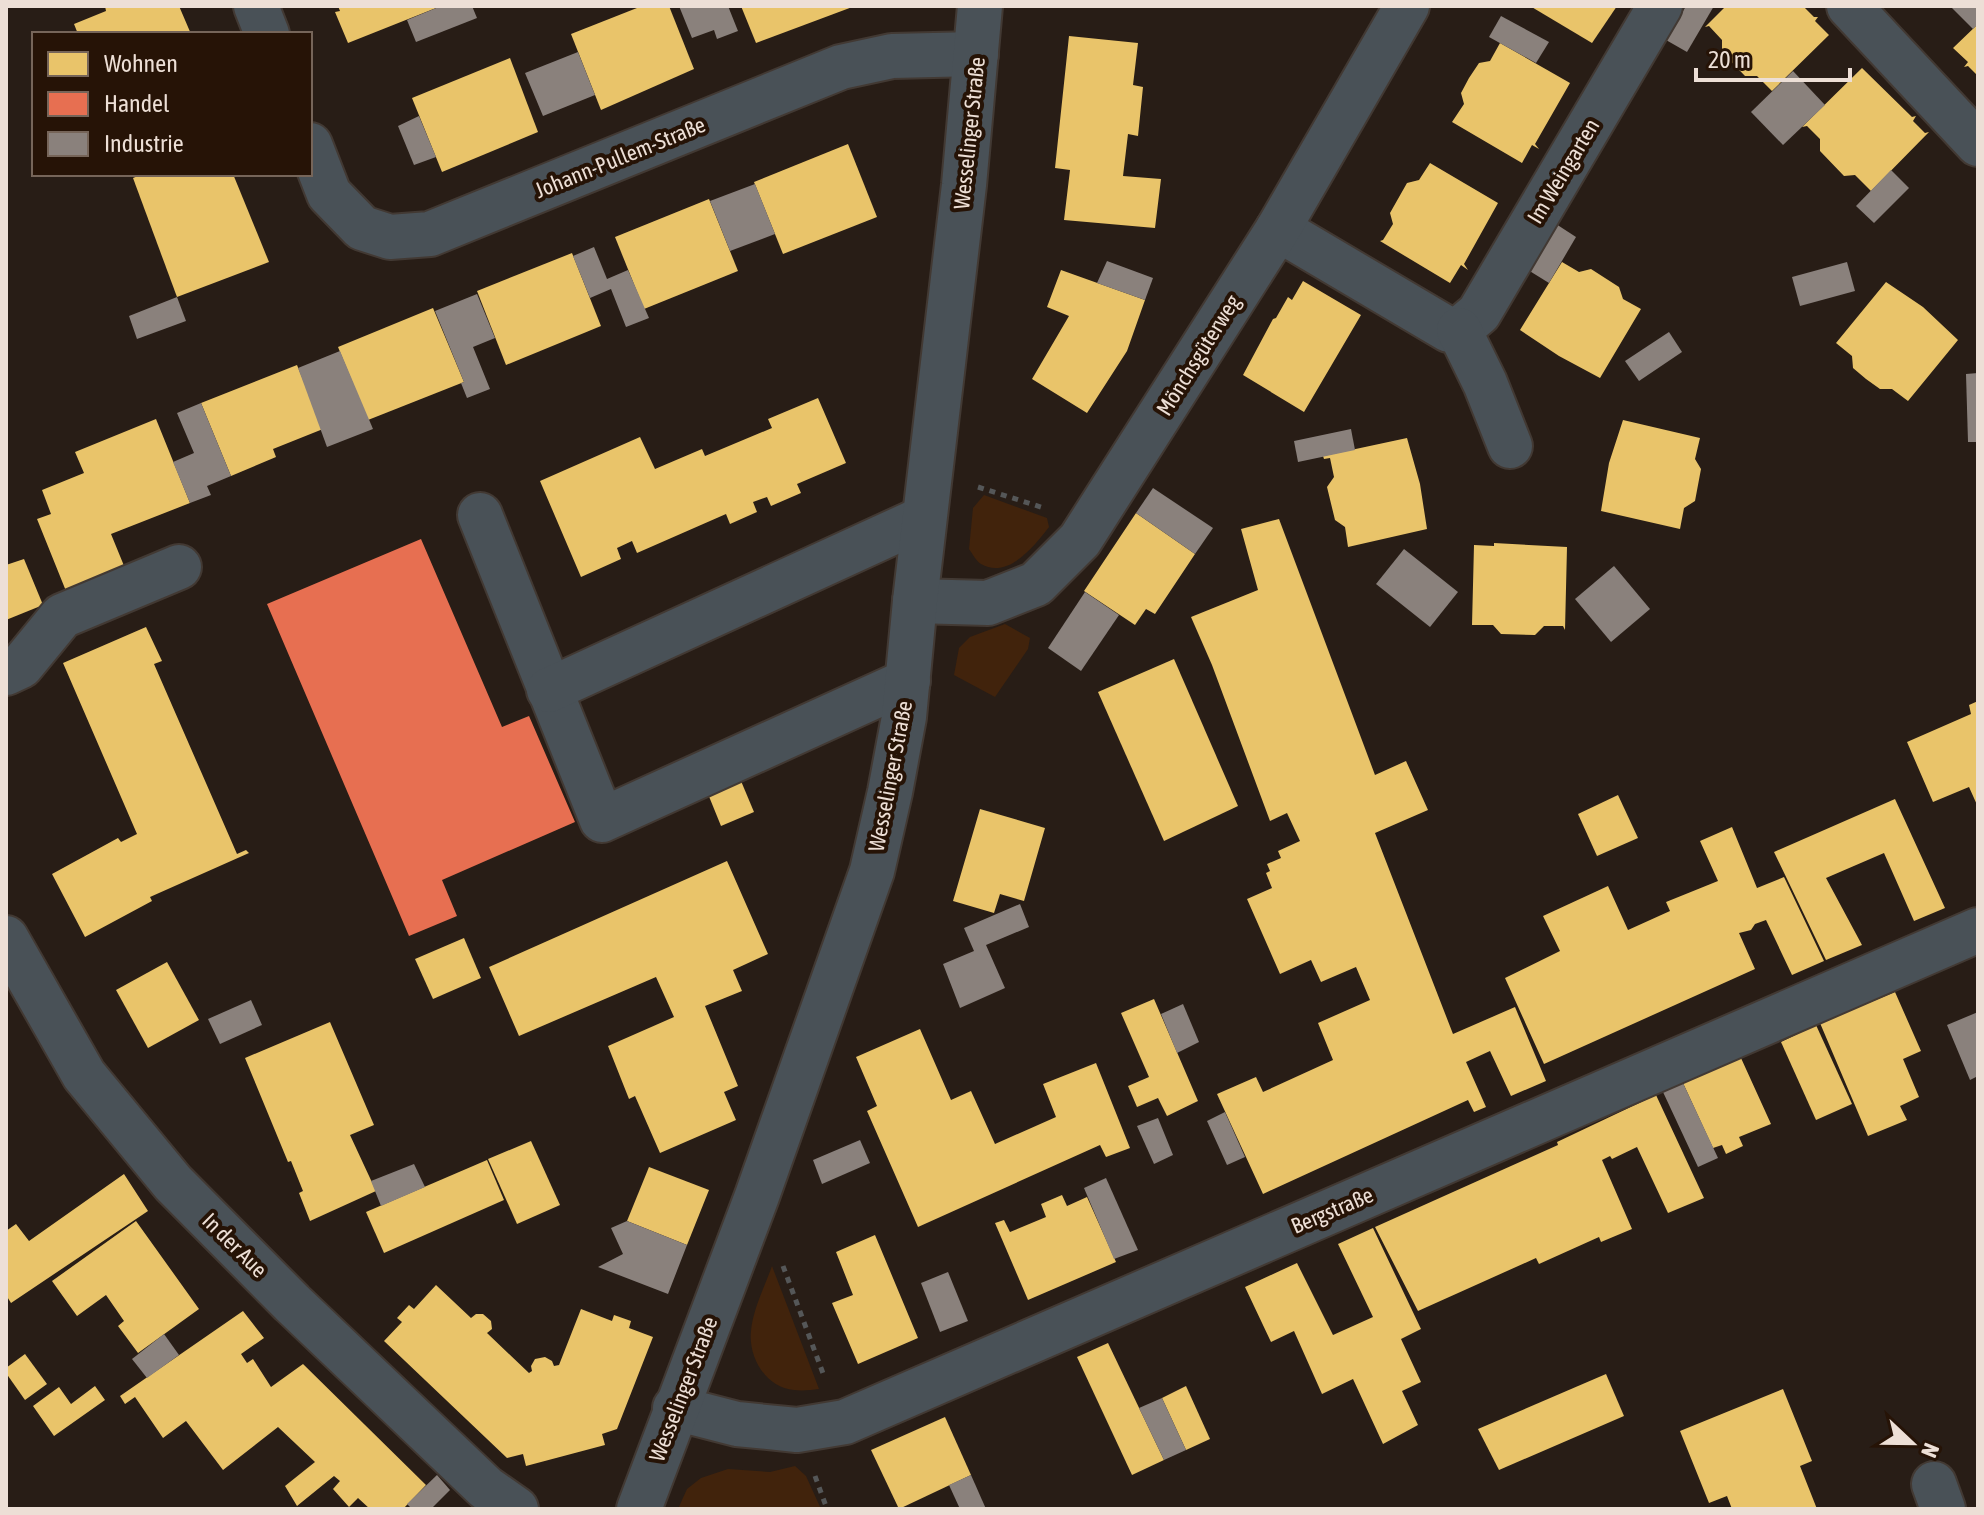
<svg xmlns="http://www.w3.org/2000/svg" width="1984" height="1515" font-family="'Asap Condensed',sans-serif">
	<rect width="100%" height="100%" fill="#281d16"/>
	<!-- green -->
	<g fill="#41230c">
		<path d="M984,495L1047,518L1049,527C1035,545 1008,580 981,564C976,561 972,553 969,549L973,508Z"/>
		<path d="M1005,624L1030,638L1028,649L995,697L954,675L959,648L970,637Z"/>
		<path d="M772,1266L819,1389C811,1390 802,1391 794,1390C766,1388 748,1357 751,1331C753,1309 765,1286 772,1266Z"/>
		<path d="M795,1466L806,1476L821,1509H678L687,1489L701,1478L728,1469L770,1472Z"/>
	</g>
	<!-- homes -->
	<g fill="#e9c46a">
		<path d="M105,6H179L191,34H78L74,24L106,11Z"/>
		<path d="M338,6H441L348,43L335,12L340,11Z"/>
		<path d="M642,6H669L694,69L601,110L571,34Z"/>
		<path d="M741,6H855L756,43Z"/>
		<path d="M1530,6H1617L1592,43Z"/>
		<path d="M1726,6H1803L1814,17H1818L1815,21L1829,35L1772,91L1757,76H1745L1722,52V40L1709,26L1705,27Z"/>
		<path d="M1978,24V76L1968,66L1964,67L1968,62L1953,48Z"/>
		<path d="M1069,36L1138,43L1133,85L1143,87L1138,136L1128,134L1123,176L1161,179L1155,228L1064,220L1070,170L1055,168Z"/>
		<path d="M1500,43L1570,83L1535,144L1539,149L1532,145L1522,163L1452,122L1464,104L1461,93L1469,78L1479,63L1490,61Z"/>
		<path d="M510,58L538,132L442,172L412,98Z"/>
		<path d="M1862,68L1912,117L1916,116L1913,121L1925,133L1929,132L1871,191L1855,175L1844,176L1820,151V139L1807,126L1802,127Z"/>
		<path d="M848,144L877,217L783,254L754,182Z"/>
		<path d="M1430,163L1498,203L1464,264L1468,270L1461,265L1450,283L1380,241L1383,240L1393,224L1390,213L1407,183L1419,180Z"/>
		<path d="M143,174H233L269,262L177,297L133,178Z"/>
		<path d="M709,199L738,271L644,309L615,237Z"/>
		<path d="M572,253L601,326L506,365L477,291Z"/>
		<path d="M1562,262L1579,272L1591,269L1619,287L1623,299L1641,309L1600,378L1559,356L1520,330Z"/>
		<path d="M1061,270L1145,300L1127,351L1087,413L1032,379L1069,316L1047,307Z"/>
		<path d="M1303,281L1361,315L1304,412L1243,375L1273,319L1276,318L1288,297L1292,300Z"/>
		<path d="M1886,282L1923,307L1958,340L1908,401L1892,389H1880L1866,379L1853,368L1852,356L1836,343Z"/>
		<path d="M433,308L464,382L368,420L338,347Z"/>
		<path d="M297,365L323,429L273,449L276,457L231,476L201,403Z"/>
		<path d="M818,398L846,463L797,484L801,493L771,506L767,497L753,502L757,512L730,524L726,514L637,553L632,541L617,548L621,559L581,577L540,481L640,437L655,469L702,449L705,456L772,428L768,419Z"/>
		<path d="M156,419L190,503L111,534L129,578L70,601L37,519L51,514L42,490L84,473L75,452Z"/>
		<path d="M1623,420L1700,438L1695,459L1701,469L1695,501L1684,508L1680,529L1601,511L1609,463Z"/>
		<path d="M1407,438L1420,484L1427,529L1348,547L1345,527L1335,520L1327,487L1334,477L1330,458L1324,459L1323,456Z"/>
		<path d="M1136,513L1195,554L1155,614L1146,609L1135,625L1084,591Z"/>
		<path d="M1279,519L1375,775L1406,761L1428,810L1375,833L1453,1034L1515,1007L1546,1081L1511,1096L1490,1051L1466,1062L1486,1107L1474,1112L1468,1100L1263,1194L1217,1094L1256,1077L1263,1092L1333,1060L1318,1023L1370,1000L1356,967L1321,982L1311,960L1280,974L1247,899L1272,888L1266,873L1270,871L1267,864L1281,858L1278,851L1300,841L1287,813L1270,821L1212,665L1191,617L1258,590L1241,529Z"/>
		<path d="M1494,543L1567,547L1565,630L1563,626H1544L1535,635L1501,634L1493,625H1472L1474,545L1494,546Z"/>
		<path d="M24,559L43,605L6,620V565Z"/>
		<path d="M146,627L162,661L154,664L237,854L246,850L249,853L150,897L152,901L85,937L52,874L118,838L121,842L137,834L63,663Z"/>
		<path d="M1174,659L1238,806L1164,841L1098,692Z"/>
		<path d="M1978,701V807L1969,787L1933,802L1907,742L1971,714L1969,705Z"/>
		<path d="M741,781L754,812L721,826L708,794Z"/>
		<path d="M1618,795L1638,838L1597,856L1578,814Z"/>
		<path d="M1895,799L1945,908L1914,921L1884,853L1826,878L1862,945L1826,960L1774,852Z"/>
		<path d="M980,809L1045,828L1024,901L1000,894L994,913L953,901Z"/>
		<path d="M1732,827L1757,888L1784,877L1824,961L1792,975L1766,920L1755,924L1751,930L1739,933L1755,969L1544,1064L1505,978L1560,951L1543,916L1608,886L1628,930L1670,911L1666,902L1718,881L1700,841Z"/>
		<path d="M727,861L768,954L733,970L742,991L705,1006L738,1086L724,1092L736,1120L660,1153L635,1096L629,1099L608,1046L674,1017L656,977L519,1036L489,967Z"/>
		<path d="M464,938L481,978L433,999L415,959Z"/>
		<path d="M167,962L199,1020L148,1048L116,990Z"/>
		<path d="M1895,992L1921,1051L1903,1059L1919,1097L1900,1106L1907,1120L1868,1136L1820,1023Z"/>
		<path d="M1154,999L1198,1101L1167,1116L1158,1098L1137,1107L1128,1086L1149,1077L1121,1013Z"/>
		<path d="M330,1022L374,1125L350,1135L376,1191L310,1221L299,1193L303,1191L291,1161L288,1162L245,1058Z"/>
		<path d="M1816,1025L1852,1104L1816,1120L1781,1042Z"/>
		<path d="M920,1029L951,1100L971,1091L995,1144L1056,1117L1043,1084L1096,1063L1130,1148L1106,1157L1100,1145L918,1227L867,1111L877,1106L856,1057Z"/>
		<path d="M1741,1058L1771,1124L1739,1137L1743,1146L1726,1154L1722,1145L1713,1148L1683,1083Z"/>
		<path d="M1656,1095L1704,1198L1668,1213L1637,1147L1612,1159L1610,1156L1602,1160L1632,1229L1601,1242L1599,1237L1539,1264L1536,1258L1418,1311L1375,1227L1558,1145L1557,1142Z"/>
		<path d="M531,1141L560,1205L517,1224L488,1159Z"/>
		<path d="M487,1160L504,1200L384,1253L366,1212Z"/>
		<path d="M649,1167L709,1190L687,1245L627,1221Z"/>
		<path d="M124,1174L148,1211L11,1303L6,1295V1231L16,1224L29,1241Z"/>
		<path d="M1062,1195L1067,1206L1087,1197L1116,1262L1028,1300L995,1223L1004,1220L1010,1232L1046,1217L1041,1204Z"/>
		<path d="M136,1221L199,1309L138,1353L118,1326L124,1321L106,1295L77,1316L52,1281Z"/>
		<path d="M1373,1228L1421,1329L1401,1339L1421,1382L1402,1391L1418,1425L1383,1444L1353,1379L1322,1394L1294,1331L1271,1342L1245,1287L1297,1263L1333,1335L1373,1317L1338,1244Z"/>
		<path d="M875,1235L918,1338L858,1364L832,1303L853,1295L836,1252Z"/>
		<path d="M436,1285L471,1318L476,1314H483L491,1321L492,1329L487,1333L529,1373L532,1371L531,1366L535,1359L545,1357L552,1361L554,1366L559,1365L581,1309L612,1321L614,1315L631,1321L629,1328L653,1337L617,1429L602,1434L605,1445L526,1466L523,1454L507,1458L384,1341L402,1322L397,1318L409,1305L414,1309Z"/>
		<path d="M243,1311L264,1338L241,1354L247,1363L253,1359L271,1387L303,1364L426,1485L403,1509H370L358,1498L349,1507L333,1489L340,1481L334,1476L297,1506L285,1486L315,1462L278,1427L223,1470L186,1421L163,1438L135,1397L125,1404L120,1396Z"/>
		<path d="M1108,1343L1164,1460L1132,1475L1077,1357Z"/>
		<path d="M25,1354L47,1384L25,1400L6,1373V1368Z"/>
		<path d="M1606,1374L1624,1416L1499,1470L1478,1429Z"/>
		<path d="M95,1386L105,1400L54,1436L33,1406L59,1387L71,1404Z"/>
		<path d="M1186,1386L1210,1439L1186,1450L1162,1398Z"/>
		<path d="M1783,1389L1812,1461L1800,1466L1817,1509H1732L1727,1496L1709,1503L1680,1431Z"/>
		<path d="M945,1417L971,1475L899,1509L871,1450Z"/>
	</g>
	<!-- shops -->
	<path fill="#e76f51" d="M421,539L502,727L529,716L575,822L442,880L457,916L409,936L267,604Z"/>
	<!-- industry -->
	<g fill="#8a817c">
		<path d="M441,6H472L477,18L416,42L407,20Z"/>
		<path d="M679,6H728L738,31L717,39L714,30L692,38Z"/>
		<path d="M1686,6H1714L1687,52L1666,40Z"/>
		<path d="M1950,6H1978V24L1973,29Z"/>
		<path d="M1501,16L1549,42L1536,63L1489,37Z"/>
		<path d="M578,52L595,95L543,116L525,73Z"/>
		<path d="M1793,71L1825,105L1783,145L1751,112Z"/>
		<path d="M419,116L436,157L414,165L398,126Z"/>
		<path d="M1891,170L1909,188L1874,223L1856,206Z"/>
		<path d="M755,184L775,234L730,251L710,201Z"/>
		<path d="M1556,224L1576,237L1549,283L1528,270Z"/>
		<path d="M594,247L607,279L628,270L649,318L626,327L611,289L590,298L573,256Z"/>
		<path d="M1107,261L1153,278L1145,300L1097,283Z"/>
		<path d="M1847,262L1855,291L1800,306L1792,277Z"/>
		<path d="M477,294L495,338L473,347L490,389L467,398L461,383L464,382L435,311Z"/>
		<path d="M177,297L186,321L137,339L129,316Z"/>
		<path d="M1669,332L1682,352L1639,381L1625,361Z"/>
		<path d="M340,351L373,429L327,447L298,368Z"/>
		<path d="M1978,373V442H1968L1966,374Z"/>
		<path d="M201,403L231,476L207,486L211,495L190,503L173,462L194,453L177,413Z"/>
		<path d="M1351,429L1355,450L1298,462L1294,441Z"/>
		<path d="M1153,488L1213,528L1195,554L1136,513Z"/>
		<path d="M1404,549L1458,592L1430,627L1376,584Z"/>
		<path d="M1614,566L1650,609L1611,642L1575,599Z"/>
		<path d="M1085,592L1119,615L1081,671L1048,648Z"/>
		<path d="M1020,904L1029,927L986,945L1005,988L960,1008L943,964L974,951L964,928Z"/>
		<path d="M251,1000L262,1025L220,1044L208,1019Z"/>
		<path d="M1183,1004L1199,1042L1177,1053L1161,1014Z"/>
		<path d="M1978,1012V1076L1970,1080L1947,1025Z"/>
		<path d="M1683,1083L1718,1158L1698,1167L1663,1092Z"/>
		<path d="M1225,1112L1245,1157L1227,1165L1207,1121Z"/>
		<path d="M1158,1118L1173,1155L1154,1164L1137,1126Z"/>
		<path d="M860,1140L870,1163L822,1184L813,1160Z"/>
		<path d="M414,1164L425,1187L381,1206L371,1181Z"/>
		<path d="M1106,1178L1138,1250L1114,1259L1084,1188Z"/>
		<path d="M627,1221L687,1245L668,1294L598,1267L623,1254L611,1228Z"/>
		<path d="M948,1272L968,1321L940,1332L921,1283Z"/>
		<path d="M164,1334L179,1355L147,1378L132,1359Z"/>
		<path d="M1162,1398L1186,1450L1164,1460L1139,1408Z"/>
		<path d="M437,1475L450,1490L431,1509H412L407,1504Z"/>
		<path d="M971,1475L986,1509H960L949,1485Z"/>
	</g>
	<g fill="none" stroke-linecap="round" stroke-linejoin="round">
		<!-- minor casing -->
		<g stroke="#423933" stroke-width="48">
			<g id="minor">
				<path d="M256,6L267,34"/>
				<path d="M1849,6L1978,144"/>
				<path d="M310,145L329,194L362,228L390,237L430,234L841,67L892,56L976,54"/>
				<path d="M1278,229L1449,330H1459L1479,313L1660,6"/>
				<path d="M1459,330L1485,383L1510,446"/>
				<path d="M480,515L602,820L908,681"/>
				<path d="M915,601L988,603L1036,584L1080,540L1278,229L1407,6"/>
				<path d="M6,673L21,666L62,616L179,567"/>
				<path d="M549,690L924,518"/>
				<path d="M6,938L84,1075L173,1183L292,1303L486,1488L516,1509"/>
				<path d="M675,1408L737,1424L797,1430L845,1422L1978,930"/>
				<path d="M1934,1484L1943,1509"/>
				<path d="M639,1509L757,1196L872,871L890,792L904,717L915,601L964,185L980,6"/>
			</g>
		</g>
		<!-- path -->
		<g stroke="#555758" stroke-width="5" stroke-dasharray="6 6" stroke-linecap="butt">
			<path d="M978,487L1044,508"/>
			<path d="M783,1266L824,1376"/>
			<path d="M815,1476L827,1509"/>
		</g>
		<!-- minor -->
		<use href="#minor" stroke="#495157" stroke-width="44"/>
	</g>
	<g text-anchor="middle" stroke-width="8" stroke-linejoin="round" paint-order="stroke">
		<!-- street labels -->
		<g font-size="22" fill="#eddfd6" stroke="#261306">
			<text transform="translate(969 133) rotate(-84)" y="8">Wesselinger Straße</text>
			<text transform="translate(620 157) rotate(-22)" y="8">Johann-Pullem-Straße</text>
			<text transform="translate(1563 171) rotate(-59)" y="8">Im Weingarten</text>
			<text transform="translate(1198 355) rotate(-58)" y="8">Mönchsgüterweg</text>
			<text transform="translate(890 776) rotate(-79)" y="8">Wesselinger Straße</text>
			<text transform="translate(1332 1210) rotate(-23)" y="8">Bergstraße</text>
			<text transform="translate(235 1245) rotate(45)" y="8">In der Aue</text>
			<text transform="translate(683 1389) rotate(-69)" y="8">Wesselinger Straße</text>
		</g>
	</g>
	<!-- border -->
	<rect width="1984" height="1515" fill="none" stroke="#eddfd6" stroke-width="16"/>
	<!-- legend -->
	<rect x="32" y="32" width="280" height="144" fill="#261306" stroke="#766559" stroke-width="2"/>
	<rect x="48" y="52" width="40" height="24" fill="#e9c46a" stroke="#766559" stroke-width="2"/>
	<text x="104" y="72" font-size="24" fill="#eddfd6">Wohnen</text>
	<rect x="48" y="92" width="40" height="24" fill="#e76f51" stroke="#766559" stroke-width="2"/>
	<text x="104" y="112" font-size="24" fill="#eddfd6">Handel</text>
	<rect x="48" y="132" width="40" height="24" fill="#8a817c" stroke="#766559" stroke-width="2"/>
	<text x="104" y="152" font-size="24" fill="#eddfd6">Industrie</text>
	<!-- north arrow -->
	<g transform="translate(1912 1443) rotate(112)" stroke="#261306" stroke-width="6" paint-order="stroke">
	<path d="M0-6L14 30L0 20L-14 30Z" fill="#eddfd6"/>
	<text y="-12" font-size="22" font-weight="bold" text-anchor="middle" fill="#eddfd6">N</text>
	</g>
	<!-- scale -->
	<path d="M1696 68v12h154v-12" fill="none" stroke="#eddfd6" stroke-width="4"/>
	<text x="1708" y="68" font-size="24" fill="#eddfd6" stroke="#261306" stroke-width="6" paint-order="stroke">20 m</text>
</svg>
